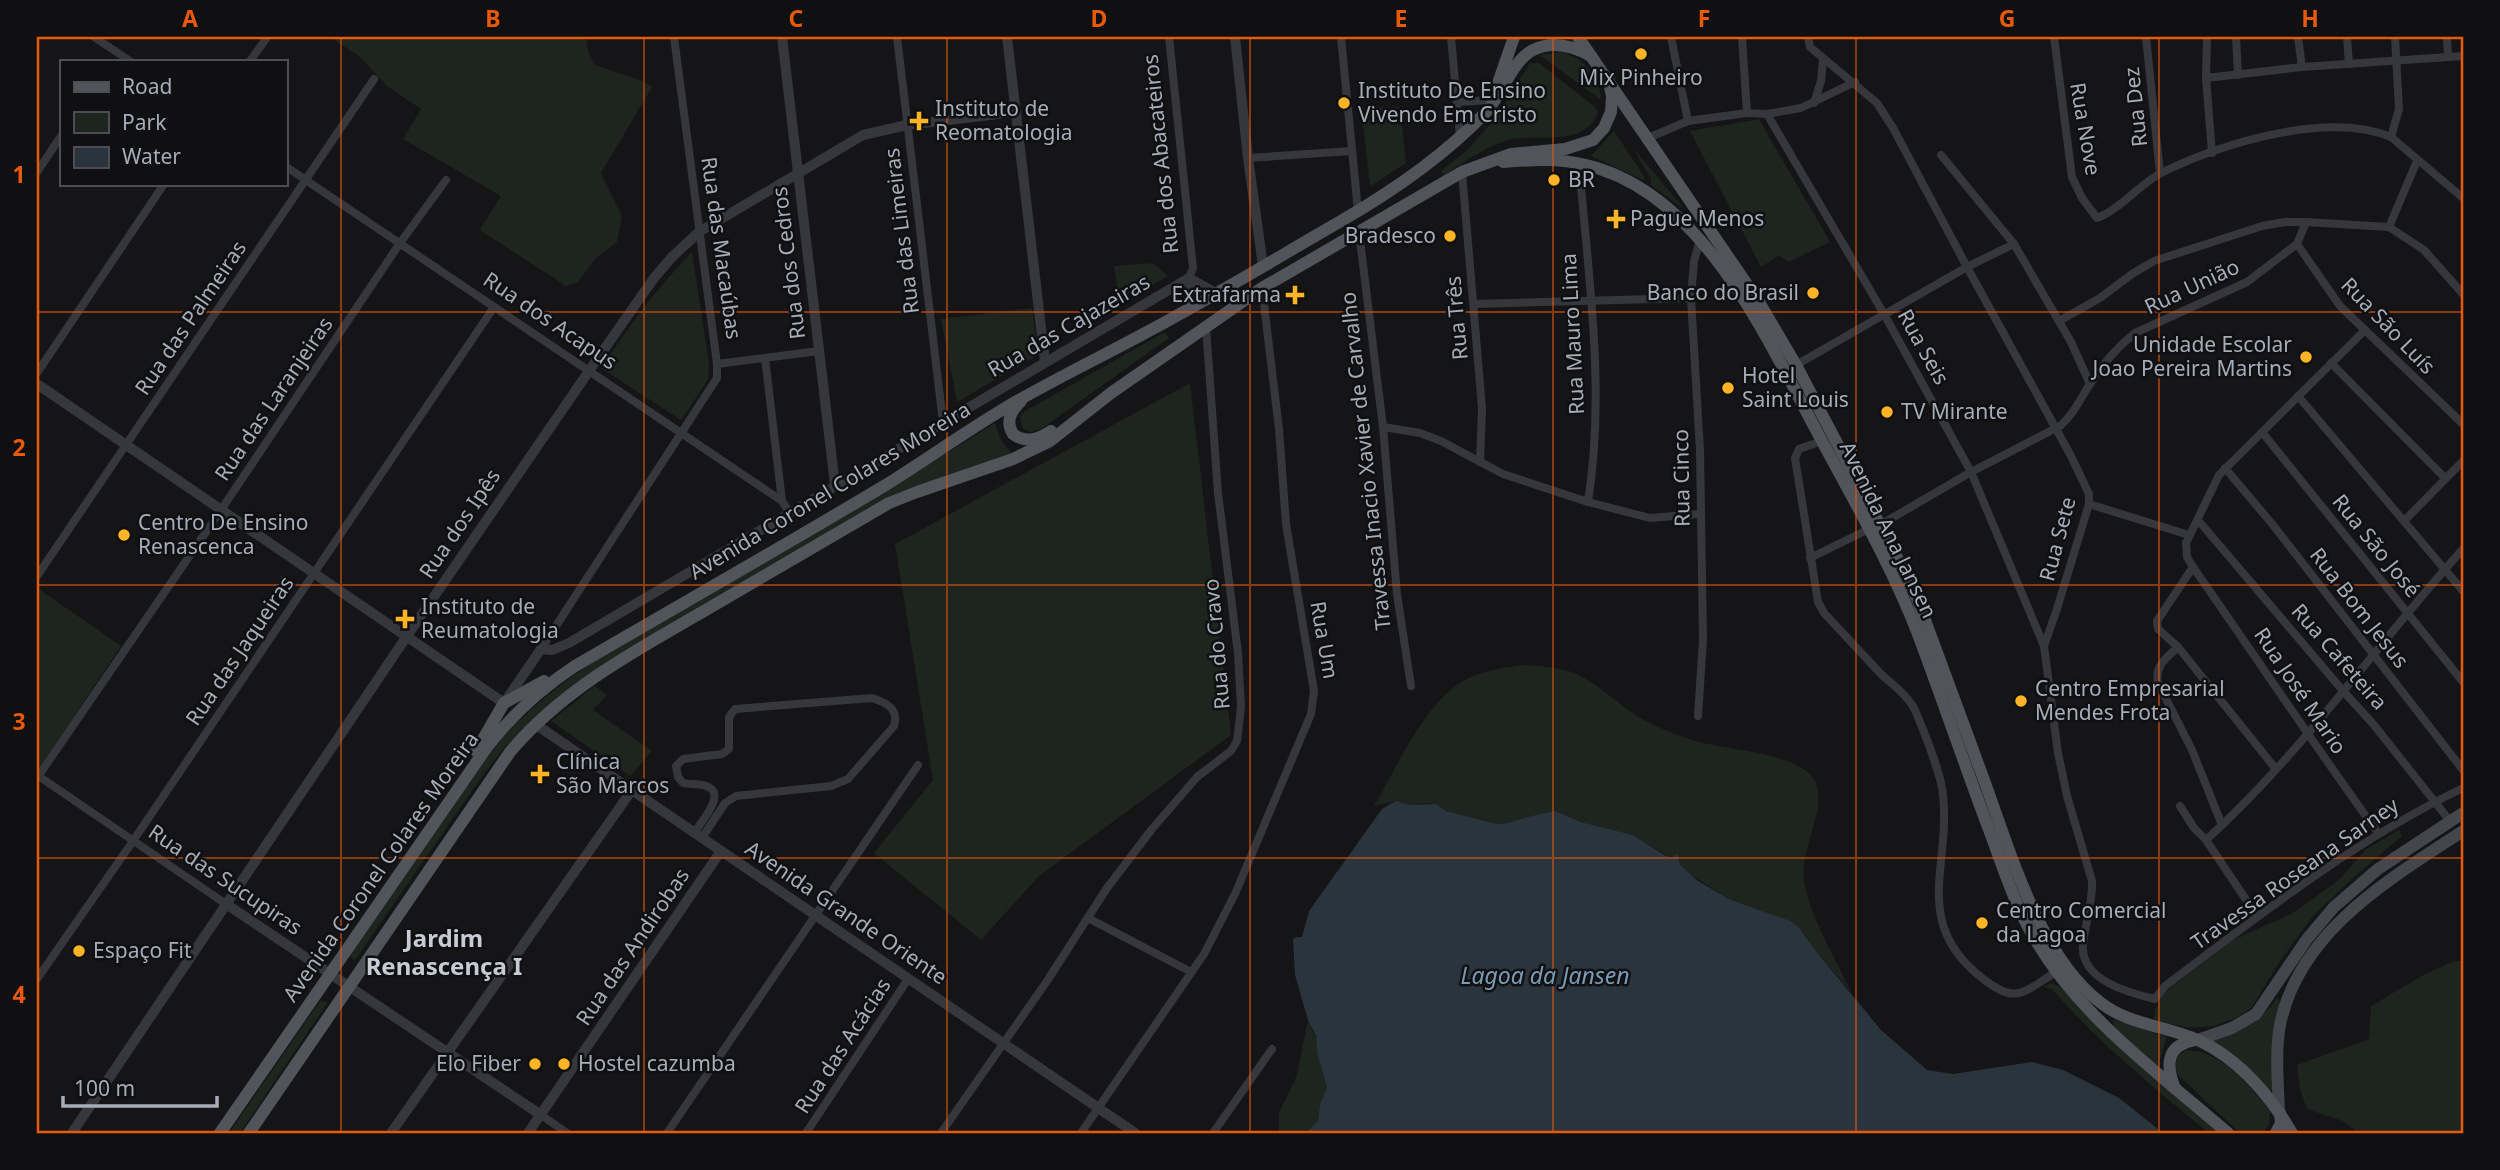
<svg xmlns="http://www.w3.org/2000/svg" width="2500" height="1170" font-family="'Noto Sans',sans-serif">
	<rect width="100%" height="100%" fill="#151517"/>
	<!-- green -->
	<g fill="#1d251e">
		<path d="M329,37H586L588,51L595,65L642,81L652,87L601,173L622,216L617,242L597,257L577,283L566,286L480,230L501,196L403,139L421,109L387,86L358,55Z"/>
		<path d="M1560,52C1583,57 1600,76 1601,100L1540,55Z"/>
		<path d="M1530,63H1539L1595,107L1598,113C1582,150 1537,131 1505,141C1483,148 1463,163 1444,175L1441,171L1468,149L1496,118Z"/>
		<path d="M1400,107L1406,163L1370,186L1361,108Z"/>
		<path d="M1759,119L1830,242L1788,262L1779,255L1761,267L1690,131Z"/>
		<path d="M1614,131L1645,178L1643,180L1591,156Z"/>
		<path d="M1633,148L1684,209L1651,185V179Z"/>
		<path d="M692,252L709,363L708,380L681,420L601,368C629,327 657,287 692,252Z"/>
		<path d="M1153,263L1168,276L1120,304L1114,266Z"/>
		<path d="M1032,308L1038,355L957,402L941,319Z"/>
		<path d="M1165,332L1169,338L1041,429L1031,432L1022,428L1020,416L1025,411Z"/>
		<path d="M1190,383L1231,735L1039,876L981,940L874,853L933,780L895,544Z"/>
		<path d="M995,423L1000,438L1011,453L890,496L621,653L533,720L504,748L483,775L355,960L346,954L499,741C564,671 640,633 721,586C813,533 905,480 995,423Z"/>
		<path d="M39,589L121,646L40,767L37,765V593Z"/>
		<path d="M1524,665C1540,666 1555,667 1571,672C1598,682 1618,705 1642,719C1658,728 1679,736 1696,741C1726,750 1801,753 1815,781C1828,809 1800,847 1804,879C1808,914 1836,959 1851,992L1815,950L1800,929L1791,921L1731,900L1685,871L1679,865L1680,858L1668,856L1633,835L1581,822L1555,811L1531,816L1508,823L1497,824L1446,811L1436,804L1428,803L1410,805L1396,801L1374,806C1397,767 1428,695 1471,677C1488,670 1506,667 1524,665Z"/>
		<path d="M595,686L607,695L593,710L652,751L630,776L551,721Z"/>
		<path d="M2399,830L2402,836L2353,878L2313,916L2280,961L2252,1007L2236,1018L2214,1026L2189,1028L2154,1020L2155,1010L2164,993L2233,940L2293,913L2340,879L2365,850Z"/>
		<path d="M2455,961H2463V1133H2359L2343,1121L2307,1109L2300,1090L2297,1065L2369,1039L2371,1006L2425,974Z"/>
		<path d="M2051,983L2061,987L2219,1133H2209C2154,1088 2099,1043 2052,989L2043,987Z"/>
		<path d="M2278,997L2281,1005C2271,1034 2270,1060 2274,1091L2270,1092L2247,1067L2212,1041C2241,1033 2260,1021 2278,997Z"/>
		<path d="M320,1001L328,1002L240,1133H229Z"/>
		<path d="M2113,1019L2167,1037L2158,1066L2114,1028Z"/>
		<path d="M1308,1020L1318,1043V1056L1327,1088L1320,1104L1318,1121L1306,1133H1279V1113L1297,1075Z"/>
		<path d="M2186,1050C2221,1050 2250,1086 2270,1111L2269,1125L2262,1133H2240L2178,1075C2174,1063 2175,1057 2186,1050Z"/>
	</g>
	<!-- water -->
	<path fill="#2a343c" d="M1396,801L1410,805L1436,804L1446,811L1497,824L1508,823L1531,816L1555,811L1581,822L1633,835L1666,856L1672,857L1678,854L1680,865L1698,881L1731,900L1791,921L1800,929L1815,950L1881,1030L1927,1070L1953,1074L2032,1062L2063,1070L2119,1098L2163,1133H1306L1318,1121L1320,1104L1327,1088L1318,1056L1316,1036L1308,1020L1295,975L1293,939L1297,937H1302L1309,911L1382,809Z"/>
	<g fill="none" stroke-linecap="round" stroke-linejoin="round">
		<!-- minor -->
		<g stroke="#36373c" stroke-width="8">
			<path d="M94,37L130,61"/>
			<path d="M897,37L943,422"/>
			<path d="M1169,37L1193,268L1189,278"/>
			<path d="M1341,37L1358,211"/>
			<path d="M1451,37L1460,137"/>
			<path d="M1671,37L1688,121"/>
			<path d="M1742,37L1747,113"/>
			<path d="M1808,37L1810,47L1877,103L1893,128L1967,267L2071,456L2089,494V504L2056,612L2044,646L2058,753L2067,796L2092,881C2093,903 2085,923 2083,945C2080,980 2129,993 2155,999L2165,986C2261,914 2355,840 2463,788"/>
			<path d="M2054,37L2072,177L2082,198L2097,218C2121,209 2139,184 2163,172C2223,143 2327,111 2391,137L2463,198"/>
			<path d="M2146,37L2160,173"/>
			<path d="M2207,37L2206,78L2212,153"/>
			<path d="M2236,37L2238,75"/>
			<path d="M2298,37L2302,67"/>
			<path d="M2347,37L2349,64"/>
			<path d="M2447,37L2448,57"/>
			<path d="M250,61L266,39"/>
			<path d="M2206,78L2302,67L2463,56"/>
			<path d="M1458,102L1489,100"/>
			<path d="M1814,103L1821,81L1823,58"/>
			<path d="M1767,114L1884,314L1971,472L2044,646"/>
			<path d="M2391,137L2399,109L2395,37"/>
			<path d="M1648,138L1688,121L1747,113L1767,114L1801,108L1855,82"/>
			<path d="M1941,155L2014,244L2071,342L2090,384"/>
			<path d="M1248,158L1352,151"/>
			<path d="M1579,163C1588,275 1606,390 1588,502"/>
			<path d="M285,166L782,501L789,512"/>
			<path d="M37,172L61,136"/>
			<path d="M1462,172L1482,408L1480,462"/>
			<path d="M2389,227L2417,161"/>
			<path d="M1359,232L1383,427L1397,594L1411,686"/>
			<path d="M2297,244L2340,306L2463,424"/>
			<path d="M1474,304L1691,298"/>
			<path d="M2059,321L2100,298L2132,274L2154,261L2262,226L2285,222H2306"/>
			<path d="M765,358L782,501"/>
			<path d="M2331,363L2445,478"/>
			<path d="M717,364L819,351"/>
			<path d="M1796,365L1967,267L2014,244"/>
			<path d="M37,373L164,184"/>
			<path d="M2298,396L2463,591"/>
			<path d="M1383,427L1420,433L1441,441L1503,474L1588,502L1650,518L1700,514"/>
			<path d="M2262,432L2463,682"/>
			<path d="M1822,441L1799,449L1795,458L1818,602L1824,613C1843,633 1862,654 1882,675C1893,685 1908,696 1915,710C1924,732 1941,772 1943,795C1951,866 1911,922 1982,978C2016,1005 2022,993 2056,972"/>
			<path d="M2225,468L2273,525L2463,770"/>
			<path d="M2089,504L2189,535"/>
			<path d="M2198,520L2344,692L2374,725L2450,821"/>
			<path d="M2404,521L2463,461"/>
			<path d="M1880,525L1971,472L2060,426C2074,414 2080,399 2090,384C2102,365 2117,347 2135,333L2247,282L2297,244L2306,222L2389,227L2424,250L2463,294"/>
			<path d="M1810,558L1869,529"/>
			<path d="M2193,567C2255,656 2315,746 2378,833"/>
			<path d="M37,576L374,79"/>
			<path d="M2178,647C2167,657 2154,666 2158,683L2192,750L2222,825"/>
			<path d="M541,649L717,378V364L674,37"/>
			<path d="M1698,716L1703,640L1700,450L1691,298L1694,261L1700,240"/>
			<path d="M2275,768L2178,647L2158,629L2157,621L2193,567L2187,557L2186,543L2219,475L2365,330"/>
			<path d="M37,775L226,904"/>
			<path d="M37,778L221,510L400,243L446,180"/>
			<path d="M2180,806L2194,828L2206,840L2257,916"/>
			<path d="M694,833C701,822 728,793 706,786C698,783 690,785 683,783L678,777L676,766L683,759L722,754L729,749V717L735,709L872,698C887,703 899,709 894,726L848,779L831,786L736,796L725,803L702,838"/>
			<path d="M2206,840C2302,753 2376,645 2463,549"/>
			<path d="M1088,918L1191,972"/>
			<path d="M37,979L133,841L494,307"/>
			<path d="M541,1115L567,1133"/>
			<path d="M667,1133L918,765"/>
			<path d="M806,1133L908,979"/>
			<path d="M941,1133L1047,981L1107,888L1152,829L1197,777L1231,751L1237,741L1241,707L1238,653L1218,493L1206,327"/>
			<path d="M1081,1133L1204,954L1235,894L1311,714L1314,691L1286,524L1279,429L1262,288"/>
			<path d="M1213,1133L1272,1049"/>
		</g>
		<!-- tertiary -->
		<g stroke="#36373c" stroke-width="10">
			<path d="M782,37L835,485"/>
			<path d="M1007,37L1045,362"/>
			<path d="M1235,37L1248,158L1263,266"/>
			<path d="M1189,278L1216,293"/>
			<path d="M1189,278L1191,308"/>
			<path d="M37,384L504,703L541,649L552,650L569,643L1189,278"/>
			<path d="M535,724L1135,1133"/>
			<path d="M226,904L541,1115"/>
			<path d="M72,1133L407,636L589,371L654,278L672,257L699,232L863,135L907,125L1015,112"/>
			<path d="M391,1133L632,790"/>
			<path d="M528,1133L721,851"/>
		</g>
		<!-- secondary -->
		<g stroke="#43464c" stroke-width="12">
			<path d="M2198,1040L2232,1028L2256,1014L2307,939L2334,907L2378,869L2463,813"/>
			<path d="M2279,1111C2278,1082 2275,1053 2280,1025C2299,931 2390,879 2463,831"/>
		</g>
		<!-- primary -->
		<g stroke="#51545b" stroke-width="12">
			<path d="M1578,37L1759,302L1796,365L1902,567L1918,601C1940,660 1962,720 1984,780C2010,851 2039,956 2101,1003C2129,1025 2168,1026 2200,1041C2240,1060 2270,1096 2292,1133"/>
			<path d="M1497,86L1514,37"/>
			<path d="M1503,162C1531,160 1559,158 1586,165C1696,191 1758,320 1806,411C1844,484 1888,556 1918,634C1942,698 1964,763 1988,827C2002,864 2014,904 2035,939C2081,1018 2160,1074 2228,1133"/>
			<path d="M1021,401C1011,411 1005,421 1013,434C1026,444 1039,439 1051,431"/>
			<path d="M476,751L504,703L544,681"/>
			<path d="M2174,1086C2165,1062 2168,1045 2195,1040"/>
			<path d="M220,1133L487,747C512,715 540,689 575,666C678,606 782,547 884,486C929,458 972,427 1017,401C1070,371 1125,345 1178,315C1233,285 1287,252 1341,221C1393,191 1444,156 1486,112C1503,93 1512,61 1533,50C1553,40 1573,46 1591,56"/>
			<path d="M249,1133L510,752C563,689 635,651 704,611C766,575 827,539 889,503L917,492L1013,459L1050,441L1111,393L1262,288L1462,172L1511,154L1565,149L1593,140L1604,128L1611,112L1612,96L1609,82"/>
			<path d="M2276,1133L2281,1123L2280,1113"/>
		</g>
	</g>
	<!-- grid -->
	<path fill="none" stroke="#e8590c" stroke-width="2" stroke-opacity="0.55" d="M341,37V1133M644,37V1133M947,37V1133M1250,37V1133M1553,37V1133M1856,37V1133M2159,37V1133M37,312H2463M37,585H2463M37,858H2463"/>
	<!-- markers -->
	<g fill="#feb425" stroke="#101012" stroke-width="2.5">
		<circle cx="1641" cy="54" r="7"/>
		<circle cx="1344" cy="103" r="7"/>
		<path d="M915.5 110.5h7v7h7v7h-7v7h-7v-7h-7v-7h7z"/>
		<circle cx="1554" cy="180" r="7"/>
		<path d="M1612.5 208.5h7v7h7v7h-7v7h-7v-7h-7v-7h7z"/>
		<circle cx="1450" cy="236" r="7"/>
		<circle cx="1813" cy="293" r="7"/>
		<path d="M1291.5 284.5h7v7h7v7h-7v7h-7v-7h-7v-7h7z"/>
		<circle cx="2306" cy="357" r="7"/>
		<circle cx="1728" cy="388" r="7"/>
		<circle cx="1887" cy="412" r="7"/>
		<circle cx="124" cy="535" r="7"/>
		<path d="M401.5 608.5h7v7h7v7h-7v7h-7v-7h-7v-7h7z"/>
		<circle cx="2021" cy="701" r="7"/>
		<path d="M536.5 763.5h7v7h7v7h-7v7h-7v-7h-7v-7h7z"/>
		<circle cx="1982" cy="923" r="7"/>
		<circle cx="79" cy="951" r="7"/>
		<circle cx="535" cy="1064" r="7"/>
		<circle cx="564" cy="1064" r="7"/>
	</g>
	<g text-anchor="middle" stroke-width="5" stroke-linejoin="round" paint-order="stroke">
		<!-- poi labels -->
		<g font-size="21" fill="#a6acb8" stroke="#101012" text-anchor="start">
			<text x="1641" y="85" text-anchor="middle">Mix Pinheiro</text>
			<text x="1358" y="98">Instituto De Ensino<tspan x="1358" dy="24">Vivendo Em Cristo</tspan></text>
			<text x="935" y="116">Instituto de<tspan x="935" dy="24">Reomatologia</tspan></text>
			<text x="1568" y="187">BR</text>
			<text x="1630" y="226">Pague Menos</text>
			<text x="1436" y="243" text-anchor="end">Bradesco</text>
			<text x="1799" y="300" text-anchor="end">Banco do Brasil</text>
			<text x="1281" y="302" text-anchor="end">Extrafarma</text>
			<text x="2292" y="352" text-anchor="end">Unidade Escolar<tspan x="2292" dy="24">Joao Pereira Martins</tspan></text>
			<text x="1742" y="383">Hotel<tspan x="1742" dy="24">Saint Louis</tspan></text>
			<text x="1901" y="419">TV Mirante</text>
			<text x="138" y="530">Centro De Ensino<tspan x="138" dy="24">Renascenca</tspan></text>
			<text x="421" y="614">Instituto de<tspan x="421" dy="24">Reumatologia</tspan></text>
			<text x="2035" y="696">Centro Empresarial<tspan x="2035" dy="24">Mendes Frota</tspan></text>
			<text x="556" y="769">Clínica<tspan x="556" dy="24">São Marcos</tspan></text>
			<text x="1996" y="918">Centro Comercial<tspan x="1996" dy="24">da Lagoa</tspan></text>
			<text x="93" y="958">Espaço Fit</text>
			<text x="521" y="1071" text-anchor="end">Elo Fiber</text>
			<text x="578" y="1071">Hostel cazumba</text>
		</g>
		<!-- street labels -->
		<g font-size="21" fill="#a6acb8" stroke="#101012">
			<text transform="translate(2136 107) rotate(-96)" y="7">Rua Dez</text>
			<text transform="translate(2085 129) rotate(80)" y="7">Rua Nove</text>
			<text transform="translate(1161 154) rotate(-96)" y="7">Rua dos Abacateiros</text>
			<text transform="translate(902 231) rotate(-97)" y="7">Rua das Limeiras</text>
			<text transform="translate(721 248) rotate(82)" y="7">Rua das Macaúbas</text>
			<text transform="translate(789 263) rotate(-97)" y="7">Rua dos Cedros</text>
			<text transform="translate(2192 287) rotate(-25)" y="7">Rua União</text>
			<text transform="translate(191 318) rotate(-56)" y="7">Rua das Palmeiras</text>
			<text transform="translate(1457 318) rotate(-95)" y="7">Rua Três</text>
			<text transform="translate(550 321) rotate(34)" y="7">Rua dos Acapus</text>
			<text transform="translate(1069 326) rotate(-30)" y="7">Rua das Cajazeiras</text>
			<text transform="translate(2388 326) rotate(46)" y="7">Rua São Luís</text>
			<text transform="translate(1573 334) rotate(-93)" y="7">Rua Mauro Lima</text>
			<text transform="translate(1923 347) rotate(61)" y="7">Rua Seis</text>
			<text transform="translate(274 399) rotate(-56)" y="7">Rua das Laranjeiras</text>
			<text transform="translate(1366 461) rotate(-96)" y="7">Travessa Inacio Xavier de Carvalho</text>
			<text transform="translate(1682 478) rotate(-91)" y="7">Rua Cinco</text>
			<text transform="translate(830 491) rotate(-31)" y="7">Avenida Coronel Colares Moreira</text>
			<text transform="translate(460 524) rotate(-56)" y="7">Rua dos Ipês</text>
			<text transform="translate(1888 530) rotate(64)" y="7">Avenida Ana Jansen</text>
			<text transform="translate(2058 539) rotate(-75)" y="7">Rua Sete</text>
			<text transform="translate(2376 546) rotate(51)" y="7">Rua São José</text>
			<text transform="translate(2359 608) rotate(52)" y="7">Rua Bom Jesus</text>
			<text transform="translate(1324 640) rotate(80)" y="7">Rua Um</text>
			<text transform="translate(1217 644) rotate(-95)" y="7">Rua do Cravo</text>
			<text transform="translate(240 651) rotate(-56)" y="7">Rua das Jaqueiras</text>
			<text transform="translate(2339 657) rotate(49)" y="7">Rua Cafeteira</text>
			<text transform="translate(2300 691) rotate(56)" y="7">Rua José Mario</text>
			<text transform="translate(381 867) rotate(-55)" y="7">Avenida Coronel Colares Moreira</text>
			<text transform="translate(2295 874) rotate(-35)" y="7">Travessa Roseana Sarney</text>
			<text transform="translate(225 880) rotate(34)" y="7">Rua das Sucupiras</text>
			<text transform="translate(846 913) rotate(34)" y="7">Avenida Grande Oriente</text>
			<text transform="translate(633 947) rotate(-56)" y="7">Rua das Andirobas</text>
			<text transform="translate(843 1046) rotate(-57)" y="7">Rua das Acácias</text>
		</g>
		<!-- water labels -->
		<g font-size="23" font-style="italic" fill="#7a9ab6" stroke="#101012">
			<text x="1545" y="984">Lagoa da Jansen</text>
		</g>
		<!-- quarter labels -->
		<g font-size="24" font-weight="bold" fill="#c7cbd4" stroke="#101012">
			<text x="444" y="947">Jardim<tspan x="444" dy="28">Renascença I</tspan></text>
		</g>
	</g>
	<!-- border -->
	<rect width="2500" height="1170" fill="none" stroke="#101012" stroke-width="77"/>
	<!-- legend -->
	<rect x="60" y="60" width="228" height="126" fill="#101012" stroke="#4c4e54" stroke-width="2"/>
	<rect x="74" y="82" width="35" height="10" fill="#51545b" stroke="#4c4e54" stroke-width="2"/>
	<text x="122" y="94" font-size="21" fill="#a6acb8">Road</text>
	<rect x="74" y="112" width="35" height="21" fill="#1d251e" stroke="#4c4e54" stroke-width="2"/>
	<text x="122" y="130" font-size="21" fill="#a6acb8">Park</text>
	<rect x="74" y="147" width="35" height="21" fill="#2a343c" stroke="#4c4e54" stroke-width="2"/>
	<text x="122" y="164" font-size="21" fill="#a6acb8">Water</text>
	<!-- scale -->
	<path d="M63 1096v10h154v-10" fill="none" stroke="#a6acb8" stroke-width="3.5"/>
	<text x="74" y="1096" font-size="21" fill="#a6acb8" stroke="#101012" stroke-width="5" paint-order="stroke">100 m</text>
	<rect x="38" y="38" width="2424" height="1094" fill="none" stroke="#e8590c" stroke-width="2.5"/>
	<g font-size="23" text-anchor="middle" font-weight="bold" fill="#e8590c">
		<text x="190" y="27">A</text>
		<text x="493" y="27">B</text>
		<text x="796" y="27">C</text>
		<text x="1099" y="27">D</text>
		<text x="1401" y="27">E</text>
		<text x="1704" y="27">F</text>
		<text x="2007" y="27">G</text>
		<text x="2310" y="27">H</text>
		<text x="19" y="183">1</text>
		<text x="19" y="456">2</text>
		<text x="19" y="730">3</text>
		<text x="19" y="1003">4</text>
	</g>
</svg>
